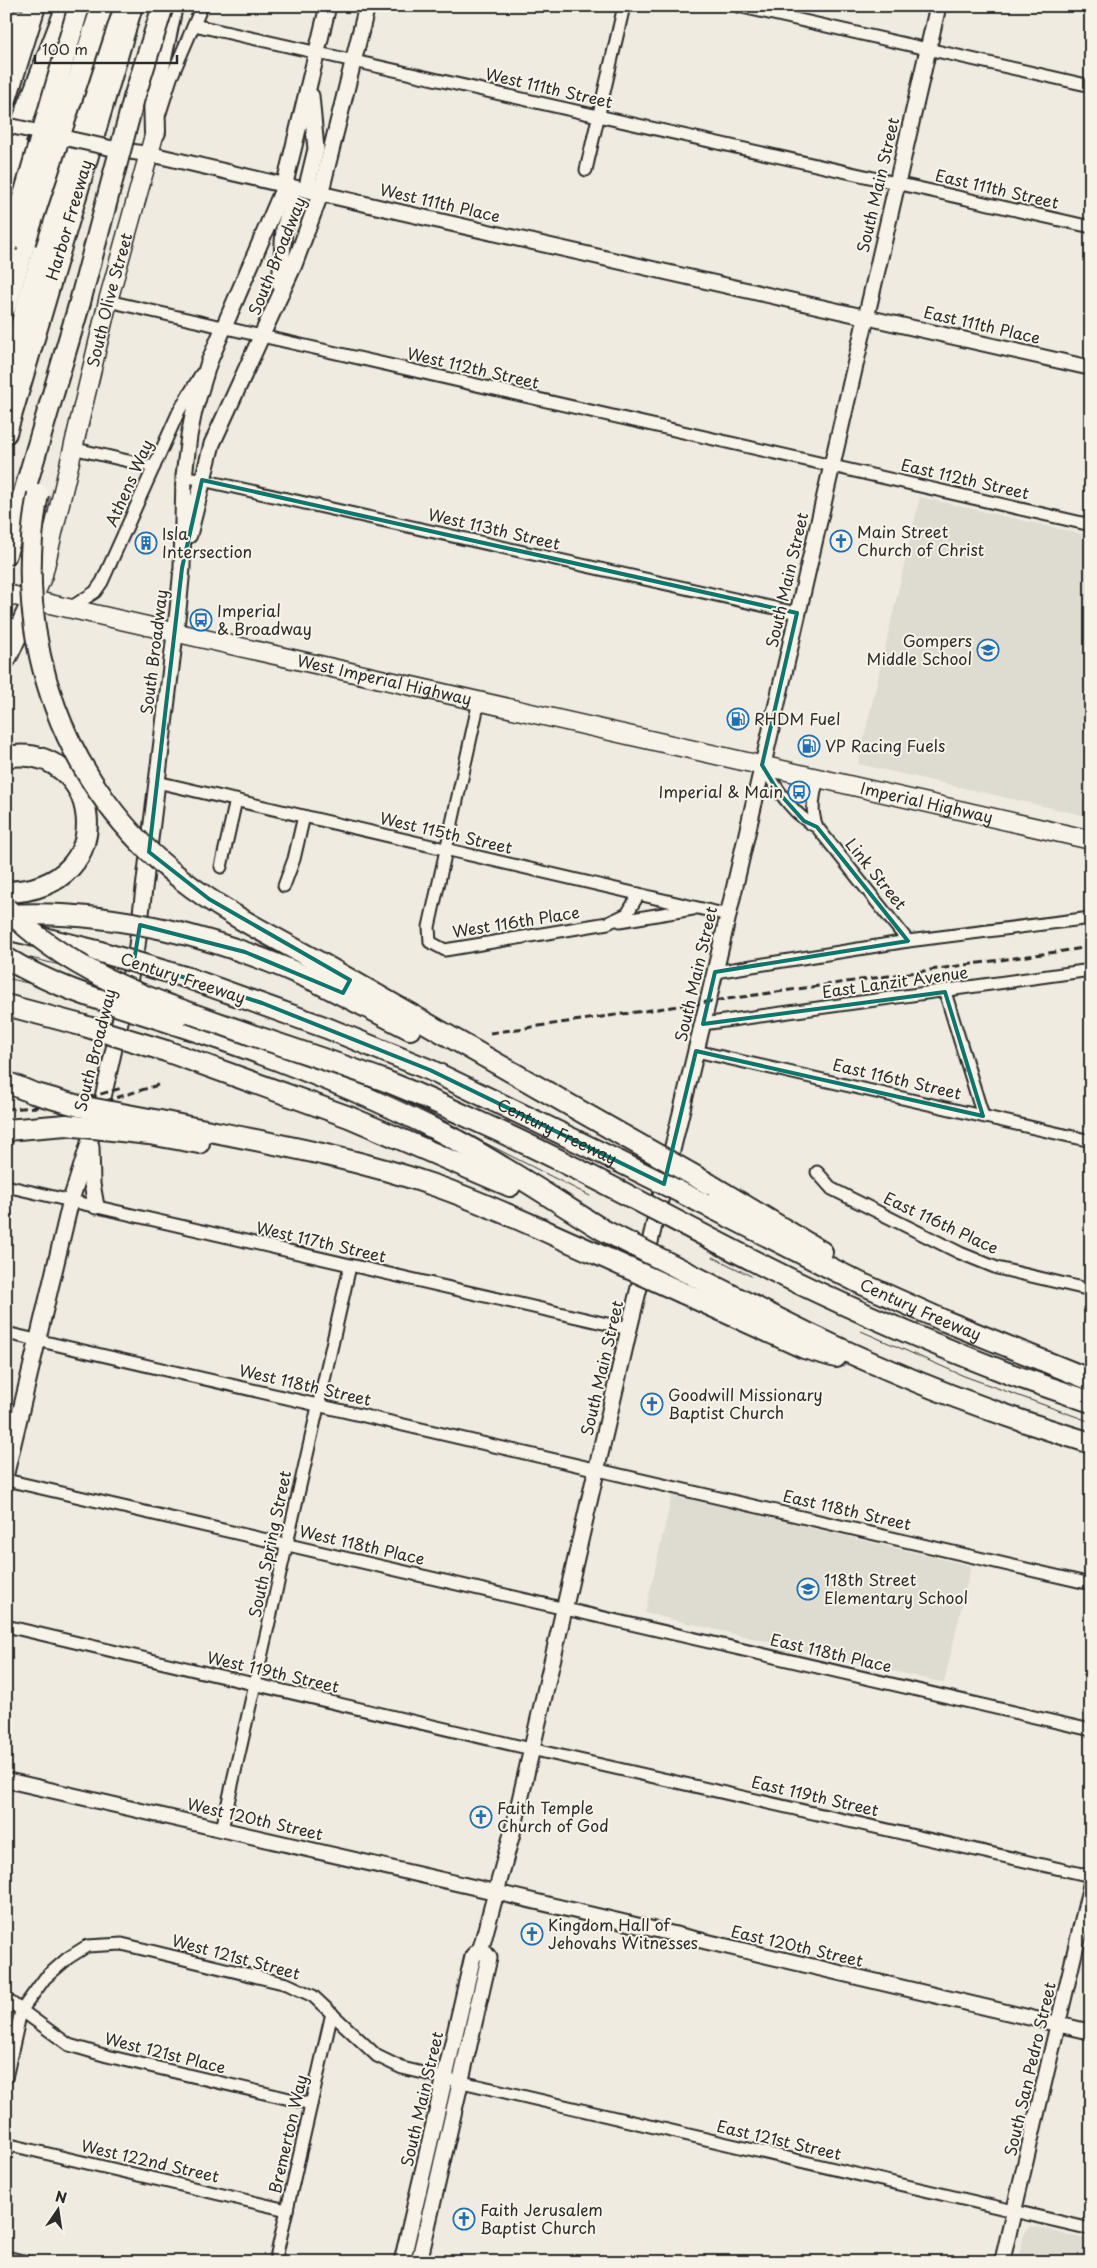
<svg xmlns="http://www.w3.org/2000/svg" width="1097" height="2268" font-family="'Playpen Sans',sans-serif">
	<rect width="100%" height="100%" fill="#efebe0"/>
	<filter id="ink" filterUnits="userSpaceOnUse"><feTurbulence type="fractalNoise" baseFrequency=".02" numOctaves="2"/><feDisplacementMap in="SourceGraphic" scale="10" xChannelSelector="R" yChannelSelector="G"/><feConvolveMatrix kernelMatrix="1 2 1 2 8 2 1 2 1" color-interpolation-filters="sRGB"/></filter>
	<g filter="url(#ink)">
		<!-- built -->
		<g fill="#dedbd1">
			<path d="M920,497L1091,536V817L858,764Z"/>
			<path d="M672,1495L971,1566L944,1683L645,1613Z"/>
			<path d="M1032,2226L1091,2240V2262H1018L1025,2231Z"/>
		</g>
		<g fill="none" stroke-linecap="round" stroke-linejoin="round">
			<!-- minor casing -->
			<g stroke="#2b2b2b" stroke-width="15">
				<g id="minor">
					<path d="M738,6L1091,86"/>
					<path d="M194,25L1091,227"/>
					<path d="M160,113L171,78L202,6"/>
					<path d="M586,170L624,6"/>
					<path d="M108,301L1091,525"/>
					<path d="M72,448L154,467"/>
					<path d="M184,476L797,613"/>
					<path d="M70,608L95,592L102,582L179,411L201,374"/>
					<path d="M479,701L429,927L430,942L445,950L608,923L627,914L639,894"/>
					<path d="M762,765C777,788 792,815 817,827"/>
					<path d="M818,777C814,795 810,810 817,827L908,941"/>
					<path d="M157,782L728,915"/>
					<path d="M221,867L236,800"/>
					<path d="M284,886L294,859L304,816"/>
					<path d="M620,921L693,909"/>
					<path d="M715,972L908,941L1091,918"/>
					<path d="M945,992L983,1116"/>
					<path d="M703,1024L1091,970"/>
					<path d="M696,1051L1091,1141"/>
					<path d="M817,1172L832,1189L960,1253L997,1268L1091,1290"/>
					<path d="M6,1186L629,1329"/>
					<path d="M6,1333L1091,1584"/>
					<path d="M6,1480L1091,1730"/>
					<path d="M6,1626L544,1752L1091,1876"/>
					<path d="M222,1829L350,1266"/>
					<path d="M6,1999L69,2045L107,2056L311,2104"/>
					<path d="M6,2078L21,2011L45,1978L68,1958L87,1946L122,1944L287,1984L313,1996L377,2056L402,2068L1091,2229"/>
					<path d="M6,2144L287,2210"/>
					<path d="M6,2257L27,2262"/>
					<path d="M275,2262L332,2013"/>
				</g>
			</g>
			<!-- tertiary casing -->
			<g stroke="#2b2b2b" stroke-width="18">
				<g id="tertiary">
					<path d="M115,149L159,156L400,212L1091,368"/>
					<path d="M6,1780L495,1892L1091,2032"/>
					<path d="M1002,2262L1091,1883"/>
				</g>
			</g>
			<!-- secondary casing -->
			<g stroke="#2b2b2b" stroke-width="19">
				<g id="secondary">
					<path d="M311,96L316,149L308,182L310,187L320,195"/>
					<path d="M280,284L284,229L292,202L291,195L284,187"/>
					<path d="M189,535L212,444L294,265L320,195L367,6"/>
					<path d="M91,1146L92,1184L96,1206"/>
					<path d="M6,1473L71,1200L102,1102L137,946L178,610L182,568L184,476L189,436L194,411L209,362L284,187L328,6"/>
					<path d="M402,2262L473,1956L481,1948L514,1826L629,1329L715,972L938,6"/>
					<path d="M419,2262L489,1958L481,1948"/>
				</g>
			</g>
			<!-- primary casing -->
			<g stroke="#2b2b2b" stroke-width="21">
				<g id="primary">
					<path id="s1" d="M6,594L1091,840"/>
					<path id="s2" d="M33,599L43,575L108,301L155,132"/>
				</g>
			</g>
			<!-- motorway casing -->
			<g stroke="#2b2b2b" stroke-width="24">
				<g id="motorway">
					<path d="M6,49L19,20"/>
					<path d="M6,99L35,6"/>
					<path d="M155,132L154,92L172,6"/>
					<path d="M6,164L67,6"/>
					<path d="M6,193L20,151"/>
					<path d="M6,306L25,242"/>
					<path d="M6,375L116,6"/>
					<path id="s3" d="M6,433L132,6"/>
					<path d="M6,554L80,302"/>
					<path d="M6,658L33,600"/>
					<path d="M6,757C100,740 127,889 6,892"/>
					<path d="M6,929L97,951"/>
					<path d="M324,965L624,1136"/>
					<path id="s4" d="M188,978L327,1028L430,1070L618,1161"/>
					<path d="M315,981L410,1029"/>
					<path d="M6,1005L81,1025"/>
					<path d="M175,1024C267,1054 357,1088 443,1133C497,1161 551,1198 603,1230"/>
					<path d="M166,1051L349,1117L510,1186"/>
					<path d="M6,1082L33,1093"/>
					<path d="M160,1121C252,1140 347,1155 436,1186C491,1205 544,1231 597,1254"/>
					<path d="M149,1134L199,1143"/>
					<path d="M709,1184L822,1252"/>
					<path id="s5" d="M704,1204L860,1283L945,1321L1091,1380"/>
					<path d="M688,1273C754,1306 819,1341 887,1369C953,1398 1022,1422 1091,1443"/>
					<path d="M683,1293L804,1348L836,1357"/>
					<path d="M1010,1374L1091,1402"/>
				</g>
			</g>
			<!-- minor -->
			<use href="#minor" stroke="#f7f3e8" stroke-width="11"/>
			<!-- tertiary -->
			<use href="#tertiary" stroke="#f7f3e8" stroke-width="14"/>
			<!-- secondary -->
			<use href="#secondary" stroke="#f7f3e8" stroke-width="15"/>
			<!-- primary -->
			<use href="#primary" stroke="#f7f3e8" stroke-width="18"/>
			<!-- motorway -->
			<use href="#motorway" stroke="#f7f3e8" stroke-width="20"/>
			<!-- tram -->
			<g stroke="#2b2b2b" stroke-width="1">
				<path d="M6,952L72,968L133,986L277,1039L383,1083L871,1328L1004,1384L1091,1414"/>
				<path d="M6,978C96,999 187,1019 274,1049C384,1088 486,1144 590,1196"/>
				<path d="M713,1257L751,1276"/>
				<path d="M861,1331L964,1376L1091,1422"/>
			</g>
			<!-- rail -->
			<g stroke="#2b2b2b" stroke-width="3" stroke-dasharray="8 4" stroke-linecap="butt">
				<path d="M490,1033L1091,947"/>
				<path d="M6,1109L53,1106L76,1101L122,1088"/>
				<path d="M6,1145L102,1102L158,1085"/>
			</g>
			<!-- tertiary-bridge casing -->
			<g stroke="#2b2b2b" stroke-width="18" stroke-linecap="butt">
				<path id="tertiary-bridge" d="M6,125L115,149"/>
			</g>
			<!-- motorway-bridge casing -->
			<g stroke="#2b2b2b" stroke-width="24" stroke-linecap="butt">
				<g id="motorway-bridge">
					<path d="M25,242L102,6"/>
					<path d="M6,247L25,192L79,6"/>
					<path d="M80,302L134,98L163,6"/>
					<path d="M38,494C10,640 64,788 181,879C224,913 276,938 324,965"/>
					<path d="M6,908C74,978 163,1003 252,1035C295,1050 340,1064 383,1080C416,1093 449,1108 481,1123C586,1170 686,1228 790,1279C862,1314 935,1345 1010,1374"/>
					<path d="M6,915C111,909 220,937 315,981"/>
					<path d="M97,951L188,978"/>
					<path d="M6,958C58,990 118,1005 175,1024"/>
					<path d="M81,1025L166,1051"/>
					<path d="M33,1093L79,1106L160,1121"/>
					<path d="M6,1130L66,1125L149,1134"/>
					<path d="M624,1136L709,1184"/>
					<path d="M618,1161L704,1204"/>
					<path d="M603,1230L688,1273"/>
					<path d="M597,1254L683,1293"/>
				</g>
			</g>
			<!-- tertiary-bridge -->
			<use href="#tertiary-bridge" stroke="#f7f3e8" stroke-width="14"/>
			<!-- motorway-bridge -->
			<use href="#motorway-bridge" stroke="#f7f3e8" stroke-width="20"/>
		</g>
	</g>
	<!-- marked area -->
	<path fill="none" stroke="#0f766e" stroke-width="4" stroke-linejoin="round" d="M202,480L797,613L762,765L779,793L804,821L817,827L908,941L715,972L703,1024L945,992L983,1116L696,1051L664,1184L430,1070L262,1003L134,961L140,925L245,952L343,993L350,980L209,899L149,852L182,568Z"/>
	<!-- icons -->
	<defs>
		<g id="church-ring" transform="scale(1.125)"><circle r="9.5" fill="#f7f3e8" stroke="#1f6fb2" stroke-width="1.5"/><path d="M-1.2-6h2.4v3.5h3.3v2.4h-3.3V6h-2.4V-.1h-3.3v-2.4h3.3Z" fill="#1f6fb2"/></g>
		<g id="building-ring" transform="scale(1.125)"><circle r="9.5" fill="#f7f3e8" stroke="#1f6fb2" stroke-width="1.5"/><path d="M-4-6H4V6H1V3H-1V6H-4ZM-2.5-4.3h1.7v1.8h-1.7ZM.8-4.3h1.7v1.8H.8ZM-2.5-1h1.7V.8h-1.7ZM.8-1h1.7V.8H.8Z" fill="#1f6fb2"/></g>
		<g id="bus-ring" transform="scale(1.125)"><circle r="9.5" fill="#f7f3e8" stroke="#1f6fb2" stroke-width="1.5"/><path d="M-5-6H5V4H4V6H2V4H-2V6H-4V4H-5ZM-3.5-4V0h7V-4ZM-3.5 1.2v1.5H-2V1.2ZM2 1.2v1.5H3.5V1.2Z" fill="#1f6fb2"/></g>
		<g id="school-ring" transform="scale(1.125)"><circle r="9.5" fill="#f7f3e8" stroke="#1f6fb2" stroke-width="1.5"/><path d="M0-5L7-2L0 1L-7-2ZM-4 1L0 2.5L4 1V4Q0 6-4 4Z" fill="#1f6fb2"/></g>
		<g id="fuel-ring" transform="scale(1.125)"><circle r="9.5" fill="#f7f3e8" stroke="#1f6fb2" stroke-width="1.5"/><path d="M-5.5-6h7V0h2V4h1.3V-2.5L3-4.5l.8-.8L6-3V5H2.5V1h-1V6h-7ZM-4.2-4.7v3.2H.2V-4.7Z" fill="#1f6fb2"/></g>
	</defs>
	<g fill-rule="evenodd">
		<use href="#church-ring" x="841" y="541"/>
		<use href="#building-ring" x="146" y="543"/>
		<use href="#bus-ring" x="201" y="620"/>
		<use href="#school-ring" x="988" y="650"/>
		<use href="#fuel-ring" x="738" y="719"/>
		<use href="#fuel-ring" x="809" y="746"/>
		<use href="#bus-ring" x="799" y="792"/>
		<use href="#church-ring" x="652" y="1404"/>
		<use href="#school-ring" x="808" y="1589"/>
		<use href="#church-ring" x="481" y="1817"/>
		<use href="#church-ring" x="532" y="1934"/>
		<use href="#church-ring" x="464" y="2219"/>
	</g>
	<g text-anchor="middle" stroke-width="4" stroke-linejoin="round" paint-order="stroke">
		<!-- street labels -->
		<g font-size="16" fill="#2b2b2b" stroke="#f7f3e8">
			<text transform="translate(549 88) rotate(13)" y="6">West 111th Street</text>
			<text transform="translate(878 185) rotate(-77)" y="6">South Main Street</text>
			<text transform="translate(997 189) rotate(13)" y="6">East 111th Street</text>
			<text transform="translate(440 203) rotate(13)" y="6">West 111th Place</text>
			<text dy="6" stroke="none"><textPath href="#s3" startOffset="222">Harbor Freeway</textPath></text>
			<text transform="translate(277 256) rotate(-68)" y="6">South Broadway</text>
			<text dy="6" stroke="none"><textPath href="#s2" startOffset="309">South Olive Street</textPath></text>
			<text transform="translate(982 325) rotate(13)" y="6">East 111th Place</text>
			<text transform="translate(473 368) rotate(13)" y="6">West 112th Street</text>
			<text transform="translate(965 479) rotate(13)" y="6">East 112th Street</text>
			<text transform="translate(129 483) rotate(-66)" y="6">Athens Way</text>
			<text transform="translate(494 529) rotate(13)" y="6">West 113th Street</text>
			<text transform="translate(787 580) rotate(-77)" y="6">South Main Street</text>
			<text transform="translate(154 652) rotate(-83)" y="6">South Broadway</text>
			<text dy="6" stroke="none"><textPath href="#s1" startOffset="388">West Imperial Highway</textPath></text>
			<text dy="6" stroke="none"><textPath href="#s1" startOffset="944">Imperial Highway</textPath></text>
			<text transform="translate(446 833) rotate(13)" y="6">West 115th Street</text>
			<text transform="translate(876 874) rotate(51)" y="6">Link Street</text>
			<text transform="translate(516 922) rotate(-9)" y="6">West 116th Place</text>
			<text transform="translate(696 974) rotate(-77)" y="6">South Main Street</text>
			<text transform="translate(183 978) rotate(18)" y="6">Century Freeway</text>
			<text transform="translate(895 982) rotate(-8)" y="6">East Lanzit Avenue</text>
			<text transform="translate(95 1050) rotate(-76)" y="6">South Broadway</text>
			<text transform="translate(897 1079) rotate(13)" y="6">East 116th Street</text>
			<text dy="6" stroke="none"><textPath href="#s4" startOffset="400">Century Freeway</textPath></text>
			<text transform="translate(941 1223) rotate(25)" y="6">East 116th Place</text>
			<text transform="translate(321 1242) rotate(13)" y="6">West 117th Street</text>
			<text dy="6" stroke="none"><textPath href="#s5" startOffset="241">Century Freeway</textPath></text>
			<text transform="translate(602 1368) rotate(-77)" y="6">South Main Street</text>
			<text transform="translate(305 1385) rotate(13)" y="6">West 118th Street</text>
			<text transform="translate(847 1510) rotate(13)" y="6">East 118th Street</text>
			<text transform="translate(270 1544) rotate(-78)" y="6">South Spring Street</text>
			<text transform="translate(362 1545) rotate(13)" y="6">West 118th Place</text>
			<text transform="translate(831 1653) rotate(13)" y="6">East 118th Place</text>
			<text transform="translate(273 1672) rotate(13)" y="6">West 119th Street</text>
			<text transform="translate(815 1796) rotate(13)" y="6">East 119th Street</text>
			<text transform="translate(255 1819) rotate(13)" y="6">West 120th Street</text>
			<text transform="translate(797 1946) rotate(13)" y="6">East 120th Street</text>
			<text transform="translate(236 1957) rotate(15)" y="6">West 121st Street</text>
			<text transform="translate(165 2053) rotate(14)" y="6">West 121st Place</text>
			<text transform="translate(1030 2069) rotate(-77)" y="6">South San Pedro Street</text>
			<text transform="translate(422 2099) rotate(-77)" y="6">South Main Street</text>
			<text transform="translate(288 2134) rotate(-77)" y="6">Bremerton Way</text>
			<text transform="translate(779 2140) rotate(13)" y="6">East 121st Street</text>
			<text transform="translate(150 2161) rotate(13)" y="6">West 122nd Street</text>
		</g>
		<!-- poi labels -->
		<g font-size="16" fill="#2b2b2b" stroke="#f7f3e8" text-anchor="start">
			<text x="857" y="538">Main Street<tspan x="857" dy="18">Church of Christ</tspan></text>
			<text x="162" y="540">Isla<tspan x="162" dy="18">Intersection</tspan></text>
			<text x="217" y="617">Imperial<tspan x="217" dy="18">&amp; Broadway</tspan></text>
			<text x="972" y="647" text-anchor="end">Gompers<tspan x="972" dy="18">Middle School</tspan></text>
			<text x="754" y="725">RHDM Fuel</text>
			<text x="825" y="752">VP Racing Fuels</text>
			<text x="783" y="798" text-anchor="end">Imperial &amp; Main</text>
			<text x="668" y="1401">Goodwill Missionary<tspan x="668" dy="18">Baptist Church</tspan></text>
			<text x="824" y="1586">118th Street<tspan x="824" dy="18">Elementary School</tspan></text>
			<text x="497" y="1814">Faith Temple<tspan x="497" dy="18">Church of God</tspan></text>
			<text x="548" y="1931">Kingdom Hall of<tspan x="548" dy="18">Jehovahs Witnesses</tspan></text>
			<text x="480" y="2216">Faith Jerusalem<tspan x="480" dy="18">Baptist Church</tspan></text>
		</g>
	</g>
	<!-- margin -->
	<rect width="1097" height="2268" fill="none" stroke="#f7f3e8" stroke-width="25"/>
	<rect x="12" y="12" width="1072" height="2243" fill="none" stroke="#2b2b2b" stroke-width="2" filter="url(#ink)"/>
	<!-- north arrow -->
	<g transform="translate(58 2210) rotate(13)" stroke="#f7f3e8" stroke-width="4" paint-order="stroke">
	<path d="M0-4L9 19L0 12L-9 19Z" fill="#2b2b2b"/>
	<text y="-8" font-size="14" font-weight="bold" text-anchor="middle" fill="#2b2b2b">N</text>
	</g>
	<!-- scale -->
	<path d="M35 55v8h142v-8" fill="none" stroke="#2b2b2b" stroke-width="2.5"/>
	<text x="42" y="55" font-size="15" fill="#2b2b2b" stroke="#f7f3e8" stroke-width="4" paint-order="stroke">100 m</text>
</svg>
